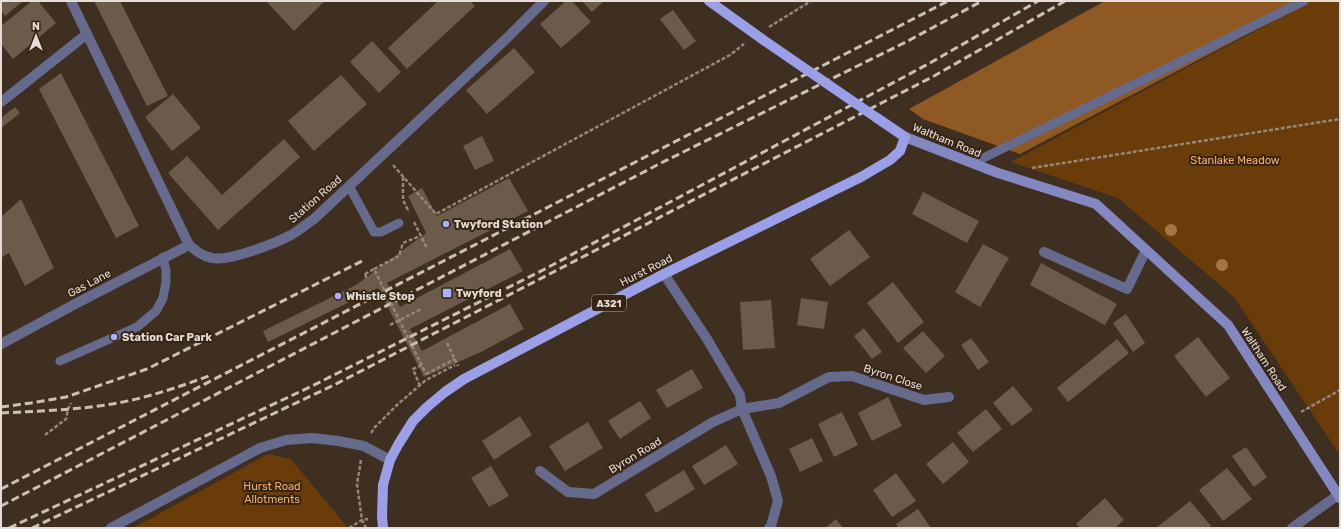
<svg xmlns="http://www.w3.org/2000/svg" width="1341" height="529" font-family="Rubik,sans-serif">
	<rect width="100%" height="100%" fill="#3f2f21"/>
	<!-- green -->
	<g fill="#693c0a">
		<path d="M1311,1H1340V455L1234,297L1118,198L1011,162Z"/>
		<path d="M268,454L291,459L348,528H133Z"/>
	</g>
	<!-- forest -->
	<path fill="#8f5923" d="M1105,1H1310L1020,154L923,119L909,109Z"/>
	<!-- building -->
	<g fill="#6c5a4b">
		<path d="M1,1H23L5,16L1,11Z"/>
		<path d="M32,1H38L56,23L13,59L1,44V26Z"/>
		<path d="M94,1H120L168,96L147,106Z"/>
		<path d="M266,1H325L294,31Z"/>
		<path d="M438,1H470L475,6L407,69L388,48Z"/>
		<path d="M566,1H572L591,22L561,48L540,24Z"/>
		<path d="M582,1H604L592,12Z"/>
		<path d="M673,10L696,41L684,50L660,19Z"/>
		<path d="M372,41L401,72L379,93L350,62Z"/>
		<path d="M514,48L535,72L487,114L466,90Z"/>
		<path d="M61,73L139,226L116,238L39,89Z"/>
		<path d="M341,75L367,104L314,151L288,121Z"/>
		<path d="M173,94L201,128L172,151L145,117Z"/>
		<path d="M15,107L20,113L1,128V118Z"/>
		<path d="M482,136L494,161L475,170L463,146Z"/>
		<path d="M284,139L300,157L218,230L168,173L187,156L222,195Z"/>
		<path d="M509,178L528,211L387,283L400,307L510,249L523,271L410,329L422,351L510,304L524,329L481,352L424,377L378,288L268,342L263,331L356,285L426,233L408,196L422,188L437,216Z"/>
		<path d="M923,192L979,221L967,243L912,214Z"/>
		<path d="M21,199L54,268L25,286L9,253L1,258V217Z"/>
		<path d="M849,230L870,257L830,286L810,259Z"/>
		<path d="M983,244L1009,258L980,307L955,292Z"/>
		<path d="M1041,263L1117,304L1105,325L1030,285Z"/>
		<path d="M893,282L924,322L898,343L867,303Z"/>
		<path d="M801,298L828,302L824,329L797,325Z"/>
		<path d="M771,300L775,348L743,350L740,302Z"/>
		<path d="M1126,314L1145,343L1133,352L1113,323Z"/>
		<path d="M864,328L882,352L872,359L854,336Z"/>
		<path d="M923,331L945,356L926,373L903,348Z"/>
		<path d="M1198,337L1230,378L1206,397L1174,356Z"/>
		<path d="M971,338L989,362L978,370L961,345Z"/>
		<path d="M1117,339L1129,353L1068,402L1057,388Z"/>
		<path d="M692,369L703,388L667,408L656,390Z"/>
		<path d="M1013,386L1033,410L1012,426L993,403Z"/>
		<path d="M888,397L902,426L872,441L858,413Z"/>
		<path d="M640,401L651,418L620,439L608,421Z"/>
		<path d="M986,409L1002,429L973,452L957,433Z"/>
		<path d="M842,412L858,445L834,457L818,424Z"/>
		<path d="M520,416L532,435L494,460L482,441Z"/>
		<path d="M588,422L603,448L565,471L549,446Z"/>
		<path d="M812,438L823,461L800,472L789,449Z"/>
		<path d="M953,442L969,462L943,484L926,464Z"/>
		<path d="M726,445L738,464L704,485L692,466Z"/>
		<path d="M1246,447L1267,477L1254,487L1232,456Z"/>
		<path d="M491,466L509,496L489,507L471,478Z"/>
		<path d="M1227,468L1252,499L1223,521L1199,490Z"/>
		<path d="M684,470L695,489L656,513L645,494Z"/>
		<path d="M896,473L916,501L892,517L873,490Z"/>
		<path d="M1105,498L1124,520L1115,528H1080L1076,524Z"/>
		<path d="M1190,501L1211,526L1209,528H1156Z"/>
		<path d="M918,509L931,528H899L896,524Z"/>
		<path d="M836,519L843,528H825Z"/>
	</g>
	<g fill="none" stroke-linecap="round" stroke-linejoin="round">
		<!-- path -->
		<g stroke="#94877b" stroke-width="2.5" stroke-dasharray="4 2" stroke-linecap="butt">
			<path d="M769,27L811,1"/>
			<path d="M393,165L436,214L730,55L744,44"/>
			<path d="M1032,168L1340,119"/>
			<path d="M403,177V200L409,212"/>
			<path d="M414,222L427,248"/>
			<path d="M374,269L399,256L403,243L420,236"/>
			<path d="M365,274L367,279"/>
			<path d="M390,325L421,309"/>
			<path d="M447,343L458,366"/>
			<path d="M426,374L455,359"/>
			<path d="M420,386L413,369L422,365"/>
			<path d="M1301,412L1340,390"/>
			<path d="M371,433L375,427L398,404L426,380L455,365"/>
			<path d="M45,435L66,419L68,409L71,403"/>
			<path d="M361,460L357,484L362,520L366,528"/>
			<path d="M349,528L362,520L368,519"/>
		</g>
		<!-- lane -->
		<g stroke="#666a8d" stroke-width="9">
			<path d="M973,163L1304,1"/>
			<path d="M349,186L374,232H381L399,223"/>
			<path d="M60,361L137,327L156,311L163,298L166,282V271L163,257"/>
		</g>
		<!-- street -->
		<g stroke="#666a8d" stroke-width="10">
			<path d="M71,1L189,245C196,251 202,256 212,258C228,262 276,243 291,235C299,231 306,224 314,219L506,39L544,1"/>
			<path d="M1,102L87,34"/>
			<path d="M1044,252L1127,289L1146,250"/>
			<path d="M1,344L77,303L189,245"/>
			<path d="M540,471L568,492L594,494L713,422L742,409L740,395L707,339L664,274"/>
			<path d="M111,528L260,448L286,440L312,438L338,441L364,446L390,460"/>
			<path d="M769,528L771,526L778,501L771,476L742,409L779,403L829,377L852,376L924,400L949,397"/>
			<path d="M1292,528L1338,495"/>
		</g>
		<!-- secondary -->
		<path stroke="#8388c0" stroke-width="10" d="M905,137L998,173L1096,204L1228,325L1340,498"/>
		<!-- primary -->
		<g stroke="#9a9fe8" stroke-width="10">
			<path d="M709,1L762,39"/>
			<path d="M383,528L382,516L383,485L390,460L398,445L413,421L427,407L445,392L464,379L664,274L861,177L890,160L900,151L905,137L877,118"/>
		</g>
		<!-- rail -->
		<g stroke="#ccc0b6" stroke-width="3" stroke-dasharray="8 4" stroke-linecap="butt">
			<path d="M1,407L31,403L66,397L147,369L231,327L364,260"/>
			<path d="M1,413C40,411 79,410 118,403C149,397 179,387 209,376"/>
			<path d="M1,489L948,1"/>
			<path d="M1,506L663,162L906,42L982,1"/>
			<path d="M9,528L310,387L543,270L930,63L1038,1"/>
			<path d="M32,528L334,385L934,76L1065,1"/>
		</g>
		<!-- path-bridge -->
		<path stroke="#94877b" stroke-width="2.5" stroke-dasharray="4 2" stroke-linecap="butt" d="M365,274L374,269L426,374"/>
		<!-- primary-bridge -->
		<path stroke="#9a9fe8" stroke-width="10" d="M762,39L877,118"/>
	</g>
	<!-- trees -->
	<g fill="#a57449">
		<circle cx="1171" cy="230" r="6"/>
		<circle cx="1222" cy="265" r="6"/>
	</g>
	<!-- markers -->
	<g fill="#aab0fc" stroke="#352517" stroke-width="1.5">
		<circle cx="446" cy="224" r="4"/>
		<rect x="442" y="288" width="10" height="10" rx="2"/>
		<circle cx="338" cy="296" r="4"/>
		<circle cx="114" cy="337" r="4"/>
	</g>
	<g text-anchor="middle" stroke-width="4" stroke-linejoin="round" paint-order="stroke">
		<!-- shield labels -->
		<rect fill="#352517" stroke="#b2a69b" stroke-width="1" x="592" y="295" width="34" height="16" rx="3"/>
		<g font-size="10" font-weight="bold" fill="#e8ddd4">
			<text x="609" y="307">A321</text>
		</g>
		<!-- street labels -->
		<g font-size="11" fill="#e8ddd4" stroke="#352517">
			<text transform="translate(947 140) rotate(22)" y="4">Waltham Road</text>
			<text transform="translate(315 199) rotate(-41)" y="4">Station Road</text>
			<text transform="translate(646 270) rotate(-27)" y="4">Hurst Road</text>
			<text transform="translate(89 283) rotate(-28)" y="4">Gas Lane</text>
			<text transform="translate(1264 359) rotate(57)" y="4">Waltham Road</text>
			<text transform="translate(893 377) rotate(18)" y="4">Byron Close</text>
			<text transform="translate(635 455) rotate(-31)" y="4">Byron Road</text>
		</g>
		<!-- park labels -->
		<g font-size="11" fill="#f9ad69" stroke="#352517">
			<text x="1235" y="164">Stanlake Meadow</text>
			<text x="272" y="490">Hurst Road<tspan x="272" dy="13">Allotments</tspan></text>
		</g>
		<!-- poi labels -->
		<g font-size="11" font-weight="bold" fill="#e8ddd4" stroke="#352517" text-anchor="start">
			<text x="454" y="228">Twyford Station</text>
			<text x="456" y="297">Twyford</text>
			<text x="346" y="300">Whistle Stop</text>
			<text x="122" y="341">Station Car Park</text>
		</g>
	</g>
	<!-- border -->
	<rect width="1341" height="529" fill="none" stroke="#e8ddd4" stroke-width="4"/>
	<!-- north arrow -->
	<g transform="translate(36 36)" stroke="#352517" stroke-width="3" paint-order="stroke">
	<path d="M0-3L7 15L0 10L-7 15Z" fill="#e8ddd4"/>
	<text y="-6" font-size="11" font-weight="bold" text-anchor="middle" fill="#e8ddd4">N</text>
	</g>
</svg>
